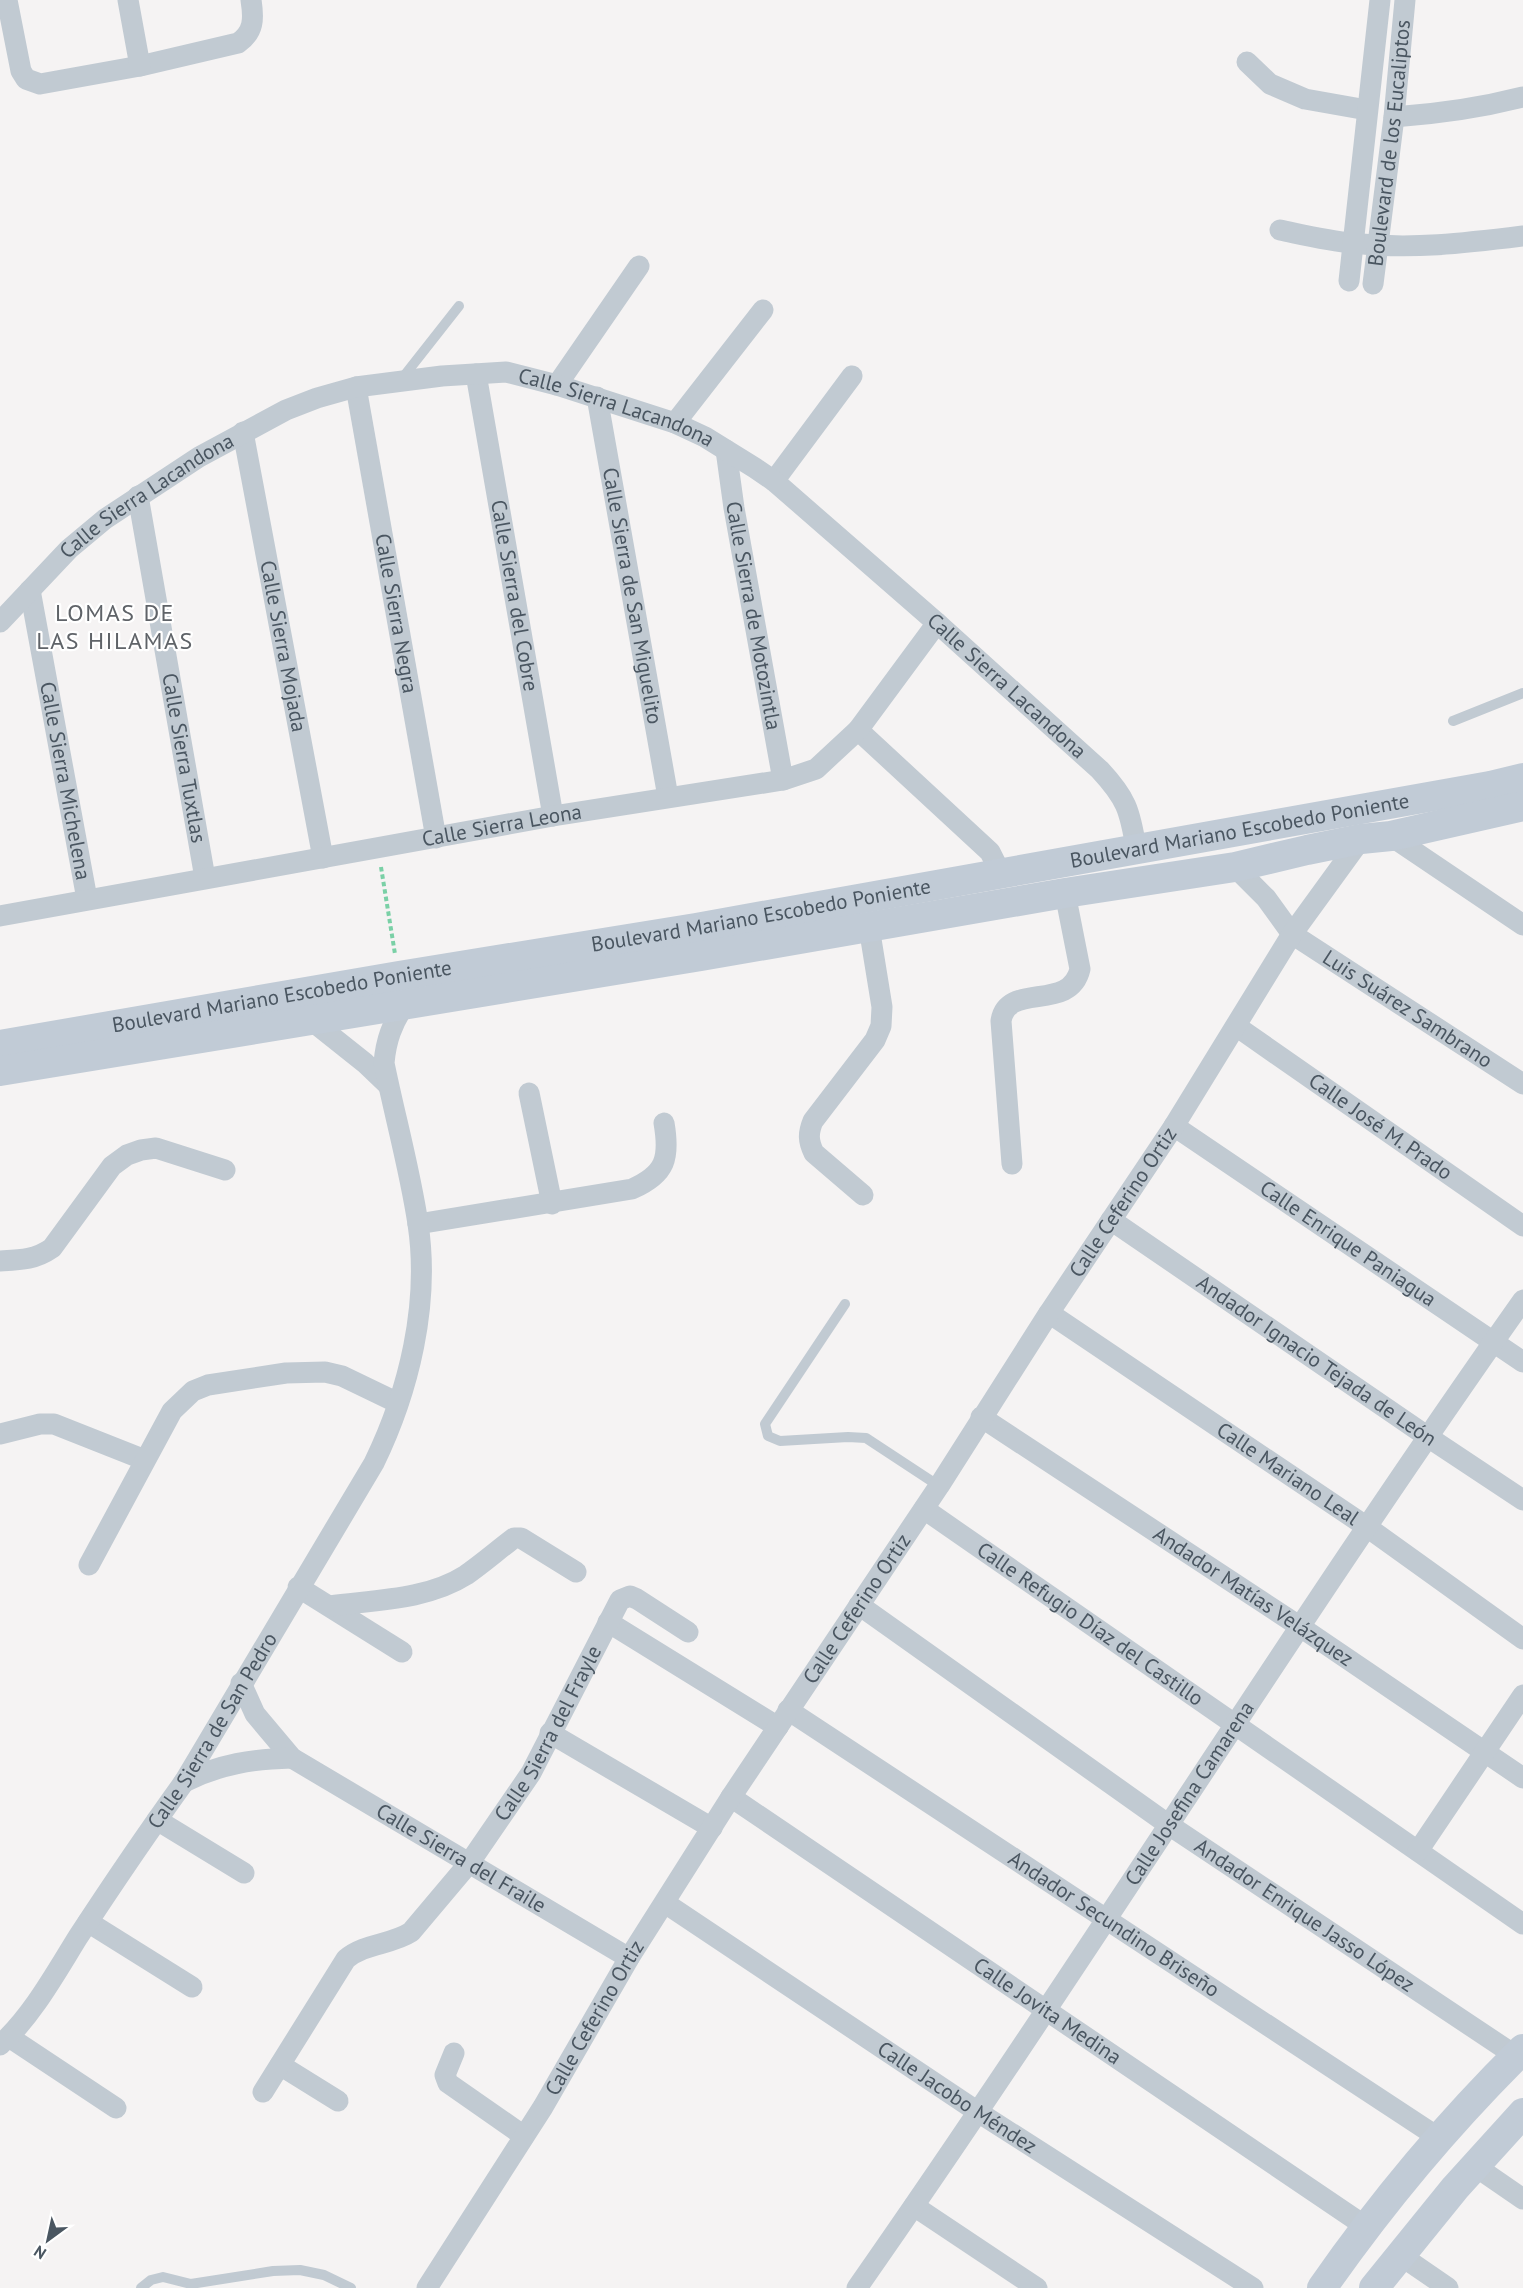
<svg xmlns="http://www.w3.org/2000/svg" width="1523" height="2288" font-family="'PT Sans',sans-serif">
	<rect width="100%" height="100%" fill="#f5f3f3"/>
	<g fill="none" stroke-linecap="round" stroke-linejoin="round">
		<!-- path -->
		<path stroke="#7ad0a6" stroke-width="4" stroke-dasharray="4.5 3" stroke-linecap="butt" d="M381,867L395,954"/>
		<!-- lane -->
		<g stroke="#c1cad2" stroke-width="10">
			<path d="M400,381L459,306"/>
			<path d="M1453,721L1523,693"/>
			<path d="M845,1304L765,1424L768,1436L780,1441L848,1437L866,1438L939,1486"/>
			<path d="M141,2288L151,2280L163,2277L191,2284L273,2271L300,2270L324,2275L351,2288"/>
		</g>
		<!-- street -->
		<g stroke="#c1cad2" stroke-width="21">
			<path d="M7,0L21,71L26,79L40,84L140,66L238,43C254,32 254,19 251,0"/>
			<path d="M128,0L140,66"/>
			<path d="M1247,62L1270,84L1305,99L1367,110"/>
			<path d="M1394,117C1438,114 1480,108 1523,97"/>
			<path d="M1280,230C1304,235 1328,241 1353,243C1409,250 1467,243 1523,236"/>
			<path d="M1349,281L1380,0"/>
			<path id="s1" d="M1373,284L1394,117L1405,0"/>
			<path id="s2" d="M476,374L553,816"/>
			<path d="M557,385L639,266"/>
			<path id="s3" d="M356,387L436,838"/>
			<path id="s4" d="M597,397L668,797"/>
			<path d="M675,423L763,310"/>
			<path id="s5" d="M243,432L323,858"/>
			<path id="s6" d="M726,450L734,508L783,780"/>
			<path d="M774,481L852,376"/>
			<path id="s7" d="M138,496L205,878"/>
			<path id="s8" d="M30,590L87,899"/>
			<path id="s9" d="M0,622L69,549L105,519L199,457L286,410L317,398L356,387L442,376L506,372L557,385L675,423L705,437L755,468L774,481L937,623L1100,770C1126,798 1130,810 1136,848"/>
			<path d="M858,730L990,852L1001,874"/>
			<path d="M1391,836L1523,925"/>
			<path id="s10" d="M1235,867L1266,898L1292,934L1523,1084"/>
			<path id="s11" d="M0,916L553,816L783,780L816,769L858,730L937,623"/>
			<path d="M311,1020L365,1063L388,1085"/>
			<path id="s12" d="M1236,1026L1523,1226"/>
			<path d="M529,1093L552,1204"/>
			<path id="s13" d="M1174,1126L1523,1362"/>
			<path d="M1012,1164L1001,1021C1007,981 1070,1013 1080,969L1065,893"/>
			<path d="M863,1195L814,1153C808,1141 808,1133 813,1121L875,1040L881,1026L882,1007L869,927"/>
			<path id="s14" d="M1111,1220L1428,1437L1523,1500"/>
			<path d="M418,1224L632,1189C666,1174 670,1158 664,1123"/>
			<path d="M0,1261C20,1260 35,1260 52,1248L112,1166L127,1155L141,1150L156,1148L225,1170"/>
			<path id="s15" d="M1049,1313L1367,1527L1523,1639"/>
			<path id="s16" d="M981,1417L1299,1626L1523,1778"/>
			<path d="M0,1434L40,1424H54L145,1460"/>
			<path id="s17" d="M924,1509L1523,1924"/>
			<path d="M89,1565L172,1411L193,1391L208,1385L286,1373L325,1372L342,1376L398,1403"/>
			<path d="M298,1587L402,1652"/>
			<path id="s18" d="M859,1605L1169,1825L1516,2056"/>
			<path d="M330,1606C374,1600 427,1600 466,1575C482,1564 498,1550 514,1538H521L576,1572"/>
			<path d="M608,1622L778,1727"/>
			<path id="s19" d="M241,1683L255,1714L292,1758L629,1958"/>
			<path id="s20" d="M788,1710L1439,2138"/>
			<path d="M550,1733L712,1828"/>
			<path d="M184,1782C220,1764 253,1759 292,1758"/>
			<path id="s21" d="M731,1797L1365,2226"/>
			<path d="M157,1820L244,1873"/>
			<path d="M1418,1851L1523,1695"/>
			<path id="s22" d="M665,1903L978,2112L1253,2288"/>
			<path d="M88,1922L192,1987"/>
			<path d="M9,2037L116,2108"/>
			<path id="s23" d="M0,2045C32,2016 55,1974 78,1937C112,1885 148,1832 184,1782L374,1463C409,1391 430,1304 418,1224C410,1170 395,1117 384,1063C386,1040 392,1024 405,1004"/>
			<path d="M454,2053L445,2075L448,2083L524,2136"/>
			<path d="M280,2065L338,2101"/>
			<path id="s24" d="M263,2092L346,1959C365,1943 391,1945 411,1932L470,1862L531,1773L620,1600L630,1596L637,1599L688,1632"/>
			<path d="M1475,2166L1523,2199"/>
			<path d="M914,2206L1037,2288"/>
			<path d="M1400,2255L1448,2288"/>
			<path id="s25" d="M427,2288L543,2107L629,1958L731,1797L939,1486L1049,1313L1174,1126L1292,934L1361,839"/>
			<path id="s26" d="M857,2288C1085,1962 1294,1624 1523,1300"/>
		</g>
		<!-- secondary -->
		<g stroke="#c1cbd6" stroke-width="30">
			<path id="s27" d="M0,1045L399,976L696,928L1490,786L1523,778"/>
			<path d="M0,1071L701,956L1065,893L1235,867L1307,850L1361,839L1391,836L1523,806"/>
			<path d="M1322,2288C1382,2202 1448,2123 1523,2049"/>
			<path d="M1374,2288L1455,2188L1523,2113"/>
		</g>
	</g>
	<g text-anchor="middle" stroke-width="4.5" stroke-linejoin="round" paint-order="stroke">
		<!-- street labels -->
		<g font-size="21" fill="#4a5661" stroke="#fff">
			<text dy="7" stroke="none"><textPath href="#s1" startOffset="142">Boulevard de los Eucaliptos</textPath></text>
			<text dy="7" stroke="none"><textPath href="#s9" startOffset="699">Calle Sierra Lacandona</textPath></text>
			<text dy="7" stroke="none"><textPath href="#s9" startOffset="195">Calle Sierra Lacandona</textPath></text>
			<text dy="7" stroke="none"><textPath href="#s2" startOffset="225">Calle Sierra del Cobre</textPath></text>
			<text dy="7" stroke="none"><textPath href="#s4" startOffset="202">Calle Sierra de San Miguelito</textPath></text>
			<text dy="7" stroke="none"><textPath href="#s3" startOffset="230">Calle Sierra Negra</textPath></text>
			<text dy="7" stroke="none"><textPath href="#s6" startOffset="168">Calle Sierra de Motozintla</textPath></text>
			<text dy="7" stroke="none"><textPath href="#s5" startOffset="218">Calle Sierra Mojada</textPath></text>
			<text dy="7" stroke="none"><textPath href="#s9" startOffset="1185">Calle Sierra Lacandona</textPath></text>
			<text dy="7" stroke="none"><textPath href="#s7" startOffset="266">Calle Sierra Tuxtlas</textPath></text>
			<text dy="7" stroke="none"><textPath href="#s8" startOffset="194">Calle Sierra Michelena</textPath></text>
			<text dy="7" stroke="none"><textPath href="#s11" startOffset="510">Calle Sierra Leona</textPath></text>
			<text dy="7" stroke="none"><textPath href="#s27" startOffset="1258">Boulevard Mariano Escobedo Poniente</textPath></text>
			<text dy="7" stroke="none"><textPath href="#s27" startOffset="772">Boulevard Mariano Escobedo Poniente</textPath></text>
			<text dy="7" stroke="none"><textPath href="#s27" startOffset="286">Boulevard Mariano Escobedo Poniente</textPath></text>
			<text dy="7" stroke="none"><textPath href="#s10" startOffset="226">Luis Suárez Sambrano</textPath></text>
			<text dy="7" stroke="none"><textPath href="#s12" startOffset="176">Calle José M. Prado</textPath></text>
			<text dy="7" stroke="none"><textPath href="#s25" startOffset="1290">Calle Ceferino Ortiz</textPath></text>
			<text dy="7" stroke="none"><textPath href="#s13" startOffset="210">Calle Enrique Paniagua</textPath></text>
			<text dy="7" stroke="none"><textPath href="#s14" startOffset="249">Andador Ignacio Tejada de León</textPath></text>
			<text dy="7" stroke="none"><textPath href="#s15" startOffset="288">Calle Mariano Leal</textPath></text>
			<text dy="7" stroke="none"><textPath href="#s16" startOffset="326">Andador Matías Velázquez</textPath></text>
			<text dy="7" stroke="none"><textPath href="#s25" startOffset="804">Calle Ceferino Ortiz</textPath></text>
			<text dy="7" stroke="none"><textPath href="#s17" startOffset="202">Calle Refugio Díaz del Castillo</textPath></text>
			<text dy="7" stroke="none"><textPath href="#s23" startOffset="380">Calle Sierra de San Pedro</textPath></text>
			<text dy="7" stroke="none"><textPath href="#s24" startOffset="470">Calle Sierra del Frayle</textPath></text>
			<text dy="7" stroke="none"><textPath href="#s26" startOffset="596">Calle Josefina Camarena</textPath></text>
			<text dy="7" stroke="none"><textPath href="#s19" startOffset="288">Calle Sierra del Fraile</textPath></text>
			<text dy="7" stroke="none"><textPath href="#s18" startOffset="543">Andador Enrique Jasso López</textPath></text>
			<text dy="7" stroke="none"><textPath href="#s20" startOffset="390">Andador Secundino Briseño</textPath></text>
			<text dy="7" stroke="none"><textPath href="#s21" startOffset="382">Calle Jovita Medina</textPath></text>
			<text dy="7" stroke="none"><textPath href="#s25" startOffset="318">Calle Ceferino Ortiz</textPath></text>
			<text dy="7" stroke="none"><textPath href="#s22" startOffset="351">Calle Jacobo Méndez</textPath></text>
		</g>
		<!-- quarter labels -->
		<g font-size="24" letter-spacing="1.5" fill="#5f6368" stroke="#fff">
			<text x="115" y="621">LOMAS DE<tspan x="115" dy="28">LAS HILAMAS</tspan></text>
		</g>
	</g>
	<!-- north arrow -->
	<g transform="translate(48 2240) rotate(213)" stroke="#ffffff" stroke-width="4.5" paint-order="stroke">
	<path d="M0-4.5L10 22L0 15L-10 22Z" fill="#4a5661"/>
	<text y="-9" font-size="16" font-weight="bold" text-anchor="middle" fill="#4a5661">N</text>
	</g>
</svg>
